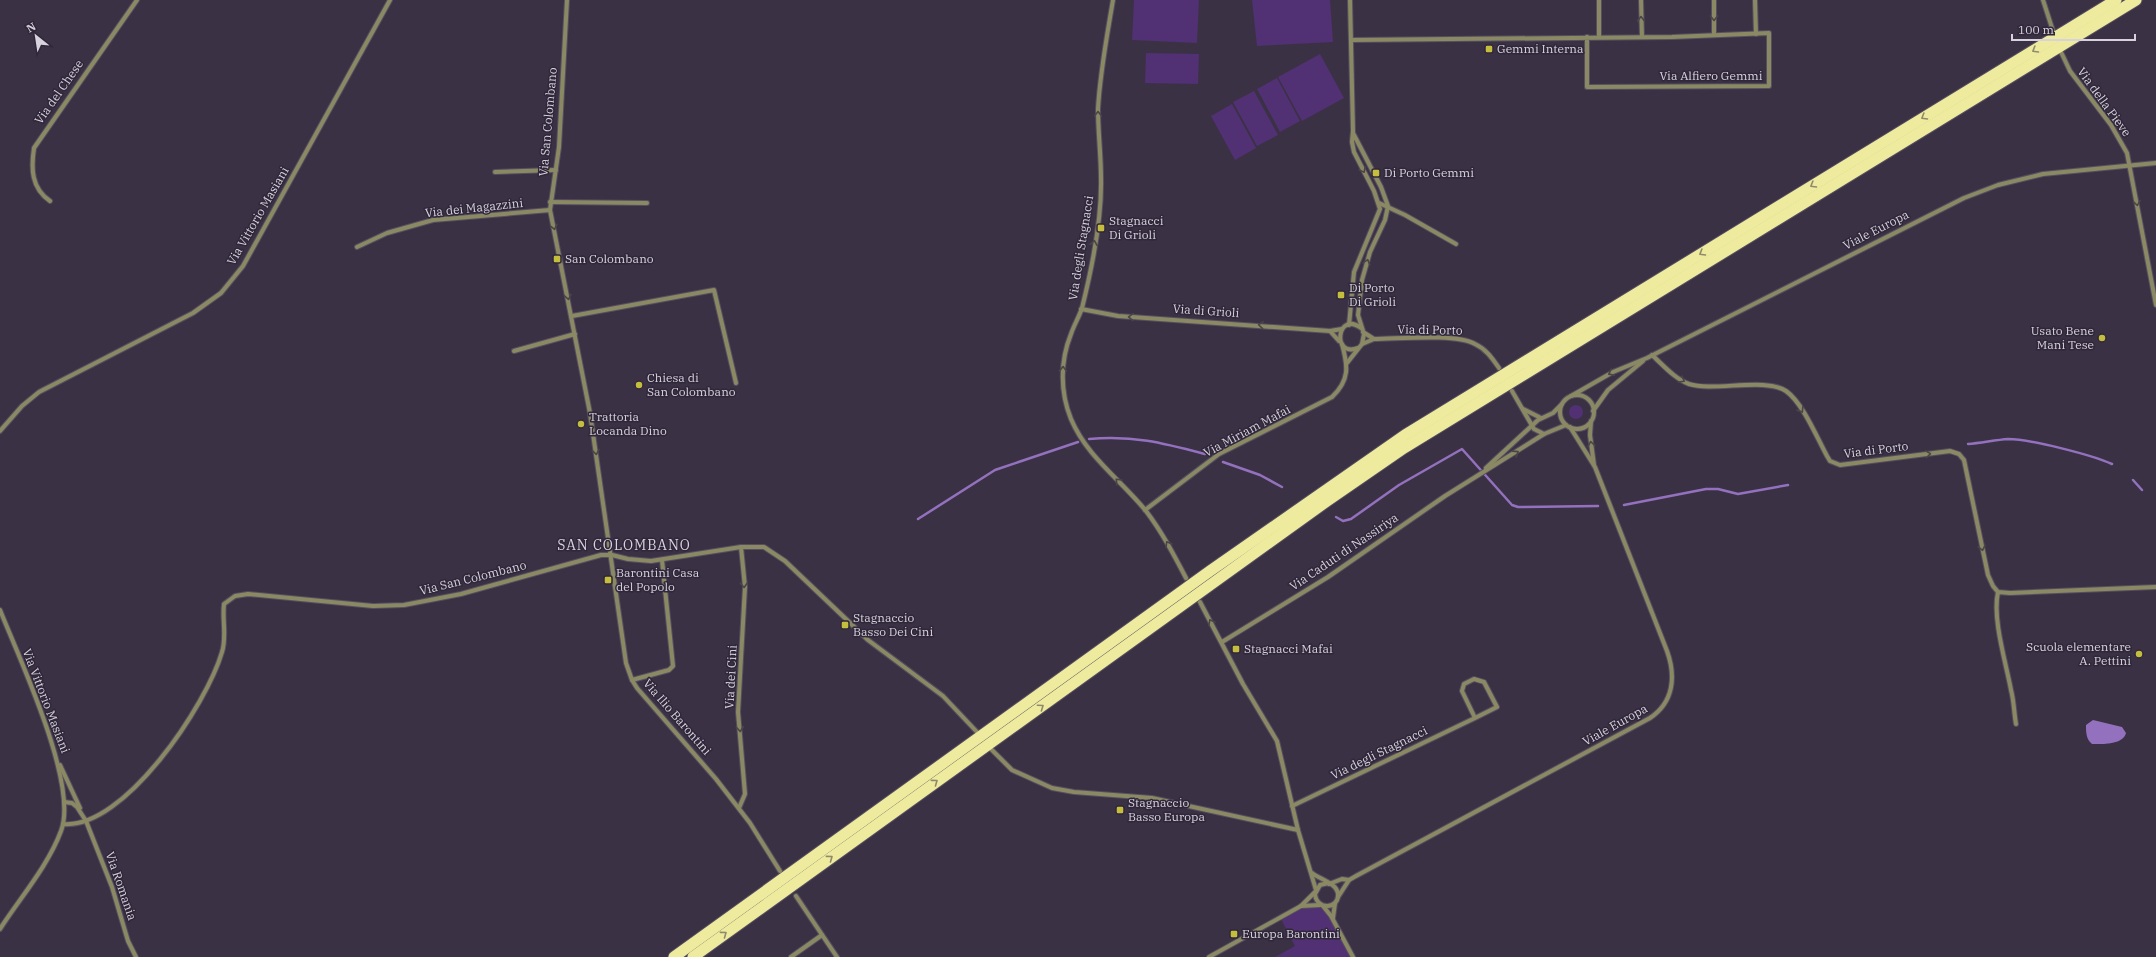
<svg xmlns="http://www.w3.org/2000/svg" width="2156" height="957" font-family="'IBM Plex Serif',serif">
	<rect width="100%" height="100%" fill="#3a3244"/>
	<!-- green -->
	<g fill="#513074">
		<path d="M1134,0H1199L1197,43L1132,40Z"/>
		<path d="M1252,0H1330L1333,42L1257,46Z"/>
		<path d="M1146,53L1199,54L1198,84L1145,83Z"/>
		<path d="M1320,54L1344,98L1302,121L1278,77Z"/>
		<path d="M1277,78L1300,121L1280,132L1257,89Z"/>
		<path d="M1254,91L1278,135L1257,146L1233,102Z"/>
		<path d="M1232,104L1256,148L1235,160L1211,116Z"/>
		<circle cx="1576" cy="412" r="7"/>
		<path d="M1320,905L1327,911L1353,957H1275L1295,946L1280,917L1301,906Z"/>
	</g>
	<!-- water -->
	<path fill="#9471be" d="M2093,720L2122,727L2126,733C2123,745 2103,744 2092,744C2086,739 2086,732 2086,725Z"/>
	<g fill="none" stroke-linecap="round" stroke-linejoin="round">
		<!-- stream -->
		<g stroke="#9471be" stroke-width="2.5">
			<path d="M1089,439C1133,435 1163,443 1205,454"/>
			<path d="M1968,444C1981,443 1995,440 2008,439C2030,439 2092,455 2112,464"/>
			<path d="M1223,462L1260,475L1282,487"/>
			<path d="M2133,480L2142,490"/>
			<path d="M1624,505L1706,489H1718L1738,494L1788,485"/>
			<path d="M1336,517L1343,521L1351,519L1399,485L1462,449L1512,505L1518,507L1598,506"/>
			<path d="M918,519L995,470L1078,442"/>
		</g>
		<!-- minor casing -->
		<g stroke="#564f60" stroke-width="6">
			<g id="minor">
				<path d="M567,0L559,147L550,210L590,413L626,663L632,680L637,688L716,779L750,823L780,871"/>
				<path d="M1113,0C1107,36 1100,72 1098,109C1098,132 1101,155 1101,178C1102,218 1092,268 1082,308C1079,317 1074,325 1071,334C1060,361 1060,392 1071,419C1087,457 1121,480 1146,511C1162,532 1174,555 1186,578"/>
				<path d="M1641,0L1642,37"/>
				<path d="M1714,0V35"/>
				<path d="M1755,0L1756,34"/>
				<path d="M2043,0L2053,31"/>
				<path d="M1599,37V0"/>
				<path d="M1351,40L1672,37L1769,33V86L1587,87V37"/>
				<path d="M2061,52L2070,71L2111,125L2127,153L2156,305"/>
				<path d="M1353,133L1381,187L1388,206L1385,220L1370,252L1362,280L1358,315L1364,334L1362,344"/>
				<path d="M495,172L556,170"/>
				<path d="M50,201C31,188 31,168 34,148L137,0"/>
				<path d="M550,202L647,203"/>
				<path d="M1379,203L1405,215L1456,244"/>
				<path d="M357,247L387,233L433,220L550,210"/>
				<path d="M1081,309L1118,316L1330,331L1342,329"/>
				<path d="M572,316L714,290L736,383"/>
				<path d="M1349,325L1354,272L1380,209L1374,191L1354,152L1352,142L1353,131L1350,0"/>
				<path d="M1330,331L1339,341"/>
				<path d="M1363,332L1374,339"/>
				<path d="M1358,348C1331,358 1337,310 1361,328"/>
				<path d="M514,351L575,334"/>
				<path d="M1652,355C1663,365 1675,379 1689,384C1714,392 1765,377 1786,391C1803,403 1817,438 1827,456L1830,461L1840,465L1950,451L1959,454L1964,460L1988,575L1993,586L1998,592L2010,593L2156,587"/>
				<path d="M1347,363L1362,344L1374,339C1398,339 1455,333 1475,344C1486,349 1492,358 1499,368"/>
				<path d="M1512,391L1534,429L1544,434"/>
				<circle cx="1577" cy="412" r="17"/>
				<path d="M1571,396L1613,372L1647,358L1964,198L1998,185L2043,174L2156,163"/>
				<path d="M1523,409L1541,418"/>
				<path d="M1593,411L1608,390L1643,361"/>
				<path d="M1591,421L1590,435L1594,465"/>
				<path d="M0,431L22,406L39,392L193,313L221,293L243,266L390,0"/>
				<path d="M1486,468L1538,420L1553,413L1562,404"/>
				<path d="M1145,510L1219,454L1332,397C1350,380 1348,366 1342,344"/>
				<path d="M1998,592C1992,618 2006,663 2011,690C2014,701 2014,713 2016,724"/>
				<path d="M1200,602L1243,684L1277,741L1298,830L1316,890"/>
				<path d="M0,610C19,658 79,784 61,831C48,866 20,898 0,929"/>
				<path d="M1222,642L1328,577L1445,496L1544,434L1566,425"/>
				<path d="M632,680L669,670L673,666L662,560"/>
				<path d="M991,749L1012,770L1052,788L1074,792L1152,798L1298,830"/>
				<path d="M60,765L80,808"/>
				<path d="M64,802L72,803L77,807L86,821L112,887L128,941L136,957"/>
				<path d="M1292,806L1475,718L1497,707L1484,682L1474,679L1464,684L1462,691L1475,718"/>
				<path d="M739,808L745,794L738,712L745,587L741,547"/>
				<path d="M63,824C124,830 207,704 222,652C227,637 222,620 224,604L235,596L248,594L373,606L404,605L461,594L601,555H612L628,559L651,561L741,547H764L785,561L868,640L943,696L977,732"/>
				<path d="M1312,873C1319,879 1337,883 1338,894C1339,910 1316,910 1315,894L1320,885L1328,883"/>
				<path d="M1329,884L1342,879L1349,880"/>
				<path d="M796,896L837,957"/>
				<path d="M1338,897L1349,880L1356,876L1650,718C1674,702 1676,676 1667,651L1595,467L1570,427"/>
				<path d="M1301,906L1320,905"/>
				<path d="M1323,906L1331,916L1353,957"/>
				<path d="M1333,918L1335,903"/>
				<path d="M791,957L822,935"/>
				<path d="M1209,957L1301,906L1315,892"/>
			</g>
		</g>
		<!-- trunk casing -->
		<g stroke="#564f60" stroke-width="13">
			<g id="trunk">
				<path d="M674,957L1210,571L1405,435L2116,0"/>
				<path d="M693,957L1327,501L1404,448L2136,0"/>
			</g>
		</g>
		<!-- minor -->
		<use href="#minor" stroke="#8a8964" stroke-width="4"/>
		<!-- trunk -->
		<use href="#trunk" stroke="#eeeb9e" stroke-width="11"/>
	</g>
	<!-- one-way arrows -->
	<defs><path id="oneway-chevron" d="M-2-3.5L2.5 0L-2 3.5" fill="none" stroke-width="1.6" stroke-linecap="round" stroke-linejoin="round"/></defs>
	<g stroke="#4b4547">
		<use href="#oneway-chevron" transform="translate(1714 18) rotate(89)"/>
		<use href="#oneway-chevron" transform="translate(1641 19) rotate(-91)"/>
		<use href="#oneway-chevron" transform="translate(1098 114) rotate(-89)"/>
		<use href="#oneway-chevron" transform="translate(1363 170) rotate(62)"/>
		<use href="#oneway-chevron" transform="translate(2137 203) rotate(81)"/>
		<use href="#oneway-chevron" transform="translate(554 227) rotate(77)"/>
		<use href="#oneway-chevron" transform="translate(1094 243) rotate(-81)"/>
		<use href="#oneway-chevron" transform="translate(1367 262) rotate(-73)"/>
		<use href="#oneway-chevron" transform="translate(568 297) rotate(79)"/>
		<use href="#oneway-chevron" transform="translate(1131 317) rotate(-177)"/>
		<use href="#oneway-chevron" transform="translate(1261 325) rotate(-175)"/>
		<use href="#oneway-chevron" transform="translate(1063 369) rotate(-88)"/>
		<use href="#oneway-chevron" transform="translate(1611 373) rotate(153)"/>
		<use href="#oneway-chevron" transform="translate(1682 380) rotate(30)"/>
		<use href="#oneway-chevron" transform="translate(1801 410) rotate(58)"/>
		<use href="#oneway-chevron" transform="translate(1591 444) rotate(-99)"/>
		<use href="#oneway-chevron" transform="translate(596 452) rotate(81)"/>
		<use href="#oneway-chevron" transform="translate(1516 453) rotate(-33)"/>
		<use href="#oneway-chevron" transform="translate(1928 454) rotate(-8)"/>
		<use href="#oneway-chevron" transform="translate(1118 481) rotate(-133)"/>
		<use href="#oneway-chevron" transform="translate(1168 544) rotate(-121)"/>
		<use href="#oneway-chevron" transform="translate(1982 548) rotate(78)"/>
		<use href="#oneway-chevron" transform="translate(744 585) rotate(87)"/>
		<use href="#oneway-chevron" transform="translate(1211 622) rotate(-118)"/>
		<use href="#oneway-chevron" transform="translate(740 729) rotate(85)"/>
	</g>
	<g stroke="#8f8a6c">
		<use href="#oneway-chevron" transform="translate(2035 50) rotate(149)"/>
		<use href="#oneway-chevron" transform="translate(1924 117) rotate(149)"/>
		<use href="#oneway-chevron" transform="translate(1813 185) rotate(149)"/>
		<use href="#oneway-chevron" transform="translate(1702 253) rotate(149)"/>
		<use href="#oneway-chevron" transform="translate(1041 707) rotate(-35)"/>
		<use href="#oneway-chevron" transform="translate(935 782) rotate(-36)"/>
		<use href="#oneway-chevron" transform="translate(830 858) rotate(-36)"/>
		<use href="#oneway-chevron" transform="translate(724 934) rotate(-36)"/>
	</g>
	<!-- markers -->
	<g fill="#c4bd3e" stroke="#30283a" stroke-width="1.5">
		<rect x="1485" y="45" width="8" height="8" rx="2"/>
		<rect x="1372" y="169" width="8" height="8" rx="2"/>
		<rect x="1097" y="224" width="8" height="8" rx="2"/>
		<rect x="553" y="255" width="8" height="8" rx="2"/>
		<rect x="1337" y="291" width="8" height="8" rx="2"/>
		<circle cx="2102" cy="338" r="4"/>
		<circle cx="639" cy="385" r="4"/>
		<circle cx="581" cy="424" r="4"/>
		<rect x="604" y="576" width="8" height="8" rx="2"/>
		<rect x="841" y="621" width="8" height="8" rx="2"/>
		<rect x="1232" y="645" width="8" height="8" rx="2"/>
		<circle cx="2139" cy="654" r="4"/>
		<rect x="1116" y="806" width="8" height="8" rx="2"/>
		<rect x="1230" y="930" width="8" height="8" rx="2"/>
	</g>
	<g text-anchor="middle" stroke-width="3" stroke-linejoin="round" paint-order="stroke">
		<!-- poi labels -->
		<g font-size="12" fill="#d7d2de" stroke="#30283a" text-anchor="start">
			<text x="1497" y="53">Gemmi Interna</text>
			<text x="1384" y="177">Di Porto Gemmi</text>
			<text x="1109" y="225">Stagnacci<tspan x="1109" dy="14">Di Grioli</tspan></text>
			<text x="565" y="263">San Colombano</text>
			<text x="1349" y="292">Di Porto<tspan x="1349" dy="14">Di Grioli</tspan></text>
			<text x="2094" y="335" text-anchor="end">Usato Bene<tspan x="2094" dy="14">Mani Tese</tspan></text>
			<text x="647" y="382">Chiesa di<tspan x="647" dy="14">San Colombano</tspan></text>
			<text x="589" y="421">Trattoria<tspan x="589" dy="14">Locanda Dino</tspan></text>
			<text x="616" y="577">Barontini Casa<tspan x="616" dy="14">del Popolo</tspan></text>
			<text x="853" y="622">Stagnaccio<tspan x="853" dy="14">Basso Dei Cini</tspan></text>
			<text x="2131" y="651" text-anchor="end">Scuola elementare<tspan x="2131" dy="14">A. Pettini</tspan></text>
			<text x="1244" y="653">Stagnacci Mafai</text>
			<text x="1128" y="807">Stagnaccio<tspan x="1128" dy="14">Basso Europa</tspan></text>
			<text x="1242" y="938">Europa Barontini</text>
		</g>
		<!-- street labels -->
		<g font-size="12" fill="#d7d2de" stroke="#30283a">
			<text x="1711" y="80">Via Alfiero Gemmi</text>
			<text transform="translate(59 92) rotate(-55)" y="4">Via del Chese</text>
			<text transform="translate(2104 102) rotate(54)" y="4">Via della Pieve</text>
			<text transform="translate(548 122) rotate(-85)" y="4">Via San Colombano</text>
			<text transform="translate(474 208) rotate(-6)" y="4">Via dei Magazzini</text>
			<text transform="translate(258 216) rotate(-60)" y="4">Via Vittorio Masiani</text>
			<text transform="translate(1876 230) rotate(-27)" y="4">Viale Europa</text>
			<text transform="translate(1081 248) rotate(-81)" y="4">Via degli Stagnacci</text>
			<text transform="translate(1206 311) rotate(4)" y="4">Via di Grioli</text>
			<text transform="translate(1430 330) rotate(1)" y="4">Via di Porto</text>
			<text transform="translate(1247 431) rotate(-28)" y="4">Via Miriam Mafai</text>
			<text transform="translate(1876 450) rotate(-7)" y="4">Via di Porto</text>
			<text transform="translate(1344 552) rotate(-34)" y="4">Via Caduti di Nassiriya</text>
			<text transform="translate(473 578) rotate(-14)" y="4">Via San Colombano</text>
			<text transform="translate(731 677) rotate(-87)" y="4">Via dei Cini</text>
			<text transform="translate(46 701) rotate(69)" y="4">Via Vittorio Masiani</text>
			<text transform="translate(677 717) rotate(49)" y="4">Via Ilio Barontini</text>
			<text transform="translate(1615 725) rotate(-29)" y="4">Viale Europa</text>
			<text transform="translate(1379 753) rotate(-26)" y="4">Via degli Stagnacci</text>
			<text transform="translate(121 886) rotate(71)" y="4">Via Romania</text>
		</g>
		<!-- quarter labels -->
		<g font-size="14" letter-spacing="1" fill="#d7d2de" stroke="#30283a">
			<text x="624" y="550">SAN COLOMBANO</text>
		</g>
	</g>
	<!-- north arrow -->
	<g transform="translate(36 36) rotate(330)" stroke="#30283a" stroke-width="3" paint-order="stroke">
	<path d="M0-3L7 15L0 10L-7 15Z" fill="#d7d2de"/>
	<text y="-6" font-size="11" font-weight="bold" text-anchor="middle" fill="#d7d2de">N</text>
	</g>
	<!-- scale -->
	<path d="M2012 34v6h123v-6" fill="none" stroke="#d7d2de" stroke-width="2"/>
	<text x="2018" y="34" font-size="12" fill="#d7d2de" stroke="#30283a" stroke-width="3" paint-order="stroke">100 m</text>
</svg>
